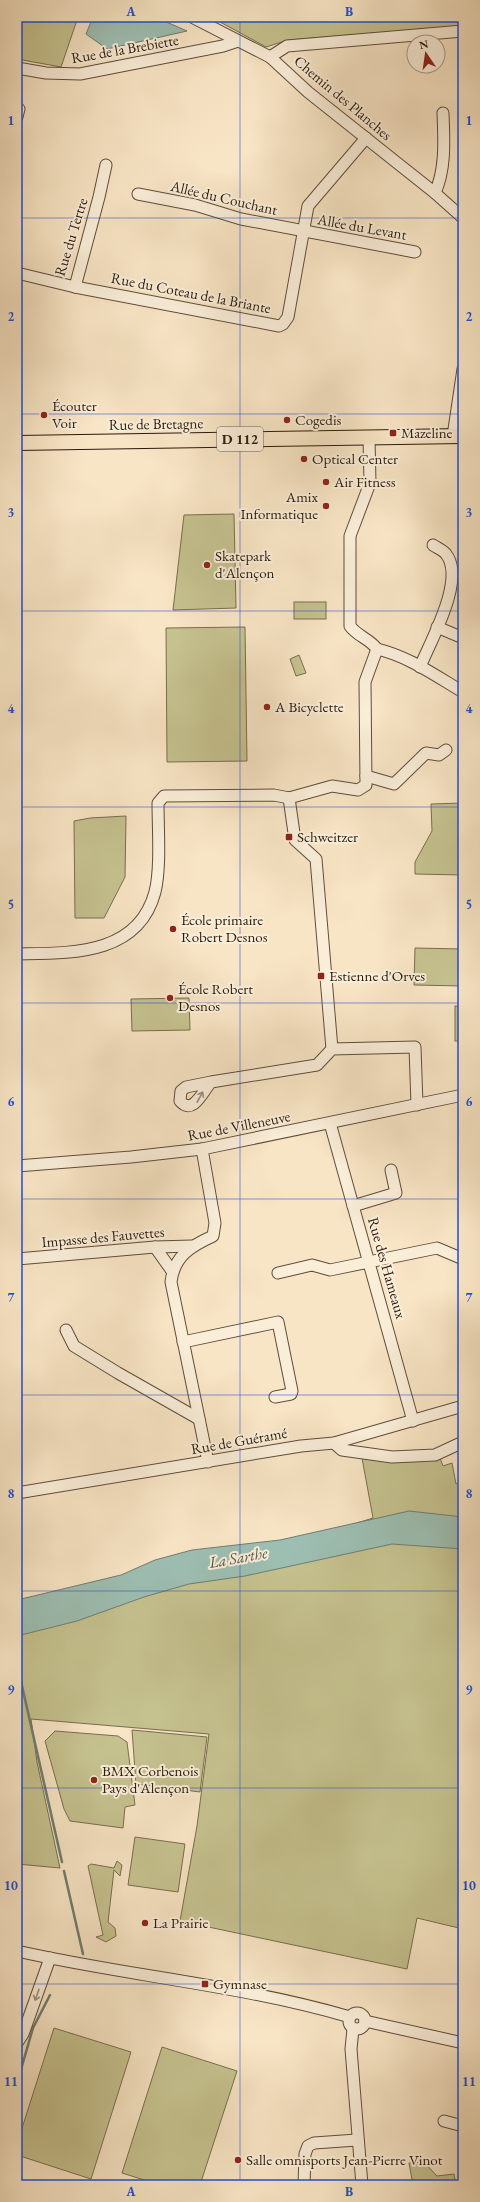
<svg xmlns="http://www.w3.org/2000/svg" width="480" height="2202" font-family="'EB Garamond',serif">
	<rect width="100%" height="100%" fill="#f8e5c5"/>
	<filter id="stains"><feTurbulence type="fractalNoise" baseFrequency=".005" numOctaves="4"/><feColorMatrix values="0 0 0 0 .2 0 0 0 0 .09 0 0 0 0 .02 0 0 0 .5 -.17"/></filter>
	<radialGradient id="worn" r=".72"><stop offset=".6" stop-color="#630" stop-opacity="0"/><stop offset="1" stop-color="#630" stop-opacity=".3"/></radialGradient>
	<!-- green -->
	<g fill="#c5c28f" stroke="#786e4e">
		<path d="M17,17H78L61,67L17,59Z"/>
		<path d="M211,17H463V26L288,40L266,47Z"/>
		<path d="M234,514L236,608L173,610L184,515Z"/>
		<rect x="294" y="602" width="32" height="17"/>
		<path d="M245,627L247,761L167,762L166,628Z"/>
		<path d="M299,655L306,673L296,676L290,659Z"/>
		<path d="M463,803V875L415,874V862L432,831L431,804Z"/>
		<path d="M126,816L125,877L104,918H75L74,821L90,818Z"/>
		<path d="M415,948L463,949V986L414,985Z"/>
		<path d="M189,998L190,1030L132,1031L131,999Z"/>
		<rect x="455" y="1006" width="8" height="35"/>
		<path d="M362,1458H440L443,1466L452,1463L456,1484L463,1480V1929L417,1918L407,1969L180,1921L197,1826L209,1734L31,1719L37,1762L60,1868L17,1864V1630L373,1518Z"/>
		<path d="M132,1730L207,1737L200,1792L136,1784Z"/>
		<path d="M55,1731L118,1736L127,1742L135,1805L125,1807L123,1828L70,1821L64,1809L45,1741Z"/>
		<path d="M135,1837L185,1844L178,1892L128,1885Z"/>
		<path d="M117,1861L122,1865L120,1876L114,1870L108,1922L115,1928L116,1936L106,1942L96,1937L103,1935L88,1866L91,1864L114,1868Z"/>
		<path d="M54,2028L131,2052L91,2179L17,2155V2144Z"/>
		<path d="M162,2047L237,2071L200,2185H160L122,2173Z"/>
		<path d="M424,2162L437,2176L454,2174L456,2185H413L409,2163Z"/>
	</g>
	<!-- water -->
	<g fill="#9dbfb3" stroke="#6f7d71">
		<path d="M93,17H155L187,31L107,49L86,34Z"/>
		<path d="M409,1511L463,1517V1549L392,1544L245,1576L189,1584L144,1597L77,1621L17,1636V1600L121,1575L155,1560L192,1550L280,1540Z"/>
	</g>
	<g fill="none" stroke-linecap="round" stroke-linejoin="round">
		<!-- stream -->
		<g stroke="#6f7d71" stroke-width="2.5">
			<path d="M17,1664L62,1862"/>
			<path d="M64,1871L83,1954"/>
			<path d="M17,2083L33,2028L50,1995"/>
		</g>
		<!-- minor casing -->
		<g stroke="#5e4d3b" stroke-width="13">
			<g id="minor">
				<path d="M192,17L270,57L308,92L435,193L463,218"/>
				<path d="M270,57L287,46L463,31"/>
				<path d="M17,68L46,73L80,74L223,46L238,41"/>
				<path d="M17,109H19L17,117"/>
				<path d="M435,193C446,168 444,140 443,113"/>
				<path d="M138,194L195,205L241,219L415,252"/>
				<path d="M17,273L75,287L99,197L106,165"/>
				<path d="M75,287L279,326L283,324L288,317L308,206L366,138"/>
				<path d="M453,436L463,369"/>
				<path d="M369,438L370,483L350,536V626C357,636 370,639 377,649"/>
				<path d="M437,627L463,638"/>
				<path d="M377,649C408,656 436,676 463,692"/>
				<path d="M420,667C431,640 466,579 446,554C443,550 437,548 433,545"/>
				<path d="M366,776L394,784L426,753L439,755L446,750"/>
				<path d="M289,798L295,840L316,859L332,1049"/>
				<path d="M289,798L332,786L358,790L366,785L365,682L377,649"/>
				<path d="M17,954C70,953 138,956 155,892C161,868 158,828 158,803L164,796L274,795L289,798"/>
				<path d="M211,1082C203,1091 193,1116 180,1101L181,1091L186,1087L211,1082L317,1065L332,1049L415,1047L417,1105"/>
				<path d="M330,1123L413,1421"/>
				<path d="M202,1149L215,1223L213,1236C191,1246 174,1256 171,1282L208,1462"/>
				<path d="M17,1166L131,1157L202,1149L463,1095"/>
				<path d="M353,1206L396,1193L391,1170"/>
				<path d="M155,1247L172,1271"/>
				<path d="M17,1259L155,1247L192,1246"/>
				<path d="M278,1273L312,1265L330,1270L437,1248L463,1259"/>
				<path d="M66,1330L74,1346L118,1373L199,1419"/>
				<path d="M183,1342L278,1322L292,1391L291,1394L275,1397"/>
				<path d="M334,1443L342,1450L392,1457L435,1455L463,1442"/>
				<path d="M17,1493L301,1446L334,1443L463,1406"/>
				<path d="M17,1951C127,1976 241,1985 350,2017"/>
				<circle cx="357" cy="2021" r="8"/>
				<path d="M365,2021L463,2043"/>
				<path d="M353,2029L351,2049L362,2185"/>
				<path d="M17,2043L23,2034L50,1958"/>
				<path d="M444,2121L463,2126"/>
				<path d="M304,2185L305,2154L308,2146L314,2143L357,2140"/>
			</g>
		</g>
		<!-- major casing -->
		<g stroke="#2a1a0d" stroke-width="16">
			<path id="major" d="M17,443L463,436"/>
		</g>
		<!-- minor -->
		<use href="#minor" stroke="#faeed9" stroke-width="11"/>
		<!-- major -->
		<use href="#major" stroke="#f8e5c5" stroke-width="14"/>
	</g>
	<!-- one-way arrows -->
	<defs><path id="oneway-shaft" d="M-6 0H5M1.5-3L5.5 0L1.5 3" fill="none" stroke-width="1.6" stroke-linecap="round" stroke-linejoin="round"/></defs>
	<g stroke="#9c8f7d">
		<use href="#oneway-shaft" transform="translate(200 1097) rotate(-61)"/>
		<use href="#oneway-shaft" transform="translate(37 1995) rotate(109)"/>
	</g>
	<!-- grid -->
	<path fill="none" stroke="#1d4ed8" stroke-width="1" stroke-opacity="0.55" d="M240,17V2185M17,218H463M17,414H463M17,611H463M17,807H463M17,1003H463M17,1199H463M17,1395H463M17,1591H463M17,1788H463M17,1984H463"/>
	<!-- markers -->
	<g fill="#8f2418" stroke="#faeed9" stroke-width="1.5">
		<circle cx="44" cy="415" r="4"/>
		<circle cx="287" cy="420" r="4"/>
		<rect x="389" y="429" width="8" height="8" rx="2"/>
		<circle cx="304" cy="459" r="4"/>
		<circle cx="326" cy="482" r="4"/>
		<circle cx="326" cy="506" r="4"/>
		<circle cx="207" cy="565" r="4"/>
		<circle cx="267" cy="707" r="4"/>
		<rect x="285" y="833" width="8" height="8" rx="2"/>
		<circle cx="173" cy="929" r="4"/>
		<rect x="317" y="972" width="8" height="8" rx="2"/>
		<circle cx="170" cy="998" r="4"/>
		<circle cx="94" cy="1780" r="4"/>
		<circle cx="145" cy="1923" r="4"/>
		<rect x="201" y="1980" width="8" height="8" rx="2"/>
		<circle cx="238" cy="2160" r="4"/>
	</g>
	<g text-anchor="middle" stroke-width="4" stroke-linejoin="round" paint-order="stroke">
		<!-- shield labels -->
		<rect fill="#faeed9" stroke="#685a4a" stroke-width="1" x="217" y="427" width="46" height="24" rx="3"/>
		<g font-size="14" font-weight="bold" fill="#2a1a0d">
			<text x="240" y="444">D 112</text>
		</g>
		<!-- street labels -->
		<g font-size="15" fill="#2a1a0d" stroke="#faeed9">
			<text transform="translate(125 49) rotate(-10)" y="5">Rue de la Brebiette</text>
			<text transform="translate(343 98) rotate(40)" y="5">Chemin des Planches</text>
			<text transform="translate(224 198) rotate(13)" y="5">Allée du Couchant</text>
			<text transform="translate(362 227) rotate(10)" y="5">Allée du Levant</text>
			<text transform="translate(71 237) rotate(-73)" y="5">Rue du Tertre</text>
			<text transform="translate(191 293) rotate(11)" y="5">Rue du Coteau de la Briante</text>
			<text transform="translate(156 424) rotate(-1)" y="5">Rue de Bretagne</text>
			<text transform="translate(239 1126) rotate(-11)" y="5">Rue de Villeneuve</text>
			<text transform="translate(103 1237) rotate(-5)" y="5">Impasse des Fauvettes</text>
			<text transform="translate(387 1268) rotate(74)" y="5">Rue des Hameaux</text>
			<text transform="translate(239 1441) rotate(-10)" y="5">Rue de Guéramé</text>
		</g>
		<!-- poi labels -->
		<g font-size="15" fill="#2a1a0d" stroke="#faeed9" text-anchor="start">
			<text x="52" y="411">Écouter<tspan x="52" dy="17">Voir</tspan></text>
			<text x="295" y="425">Cogedis</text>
			<text x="401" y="438">Mazeline</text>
			<text x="312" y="464">Optical Center</text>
			<text x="334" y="487">Air Fitness</text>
			<text x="318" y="502" text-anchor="end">Amix<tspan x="318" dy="17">Informatique</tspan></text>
			<text x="215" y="561">Skatepark<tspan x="215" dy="17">d'Alençon</tspan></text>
			<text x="275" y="712">A Bicyclette</text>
			<text x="297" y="842">Schweitzer</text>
			<text x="181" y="925">École primaire<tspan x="181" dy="17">Robert Desnos</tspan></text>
			<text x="329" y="981">Estienne d'Orves</text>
			<text x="178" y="994">École Robert<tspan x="178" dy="17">Desnos</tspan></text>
			<text x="102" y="1776">BMX Corbenois<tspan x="102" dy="17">Pays d'Alençon</tspan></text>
			<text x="153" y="1928">La Prairie</text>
			<text x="213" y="1989">Gymnase</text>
			<text x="246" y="2165">Salle omnisports Jean-Pierre Vinot</text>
		</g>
		<!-- water labels -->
		<g font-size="16" font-style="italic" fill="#525447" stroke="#faeed9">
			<text transform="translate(238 1557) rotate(-10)" y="6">La Sarthe</text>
		</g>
	</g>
	<!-- margin -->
	<rect width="480" height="2202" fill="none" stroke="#f8e5c5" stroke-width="44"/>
	<!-- north arrow -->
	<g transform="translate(426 54) rotate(347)"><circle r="19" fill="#faeed9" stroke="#a79987"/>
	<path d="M0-3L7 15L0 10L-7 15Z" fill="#8f2418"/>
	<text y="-6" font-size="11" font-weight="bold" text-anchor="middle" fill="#2a1a0d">N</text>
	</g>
	<rect x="22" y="22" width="436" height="2158" fill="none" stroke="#1d4ed8" stroke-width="1.5"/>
	<g font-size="13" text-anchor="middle" font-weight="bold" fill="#1d4ed8">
		<text x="131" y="16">A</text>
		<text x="349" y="16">B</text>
		<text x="11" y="125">1</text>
		<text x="469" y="125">1</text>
		<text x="11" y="321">2</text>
		<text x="469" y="321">2</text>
		<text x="11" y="517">3</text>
		<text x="469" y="517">3</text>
		<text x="11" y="713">4</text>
		<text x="469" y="713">4</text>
		<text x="11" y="909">5</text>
		<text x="469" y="909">5</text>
		<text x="11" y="1106">6</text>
		<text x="469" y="1106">6</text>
		<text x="11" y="1302">7</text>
		<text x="469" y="1302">7</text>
		<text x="11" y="1498">8</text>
		<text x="469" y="1498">8</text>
		<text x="11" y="1694">9</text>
		<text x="469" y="1694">9</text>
		<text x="11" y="1890">10</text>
		<text x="469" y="1890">10</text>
		<text x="11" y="2086">11</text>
		<text x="469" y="2086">11</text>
		<text x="131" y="2196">A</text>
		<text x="349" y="2196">B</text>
	</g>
	<rect width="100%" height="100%" filter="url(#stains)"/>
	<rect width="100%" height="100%" fill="url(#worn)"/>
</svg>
